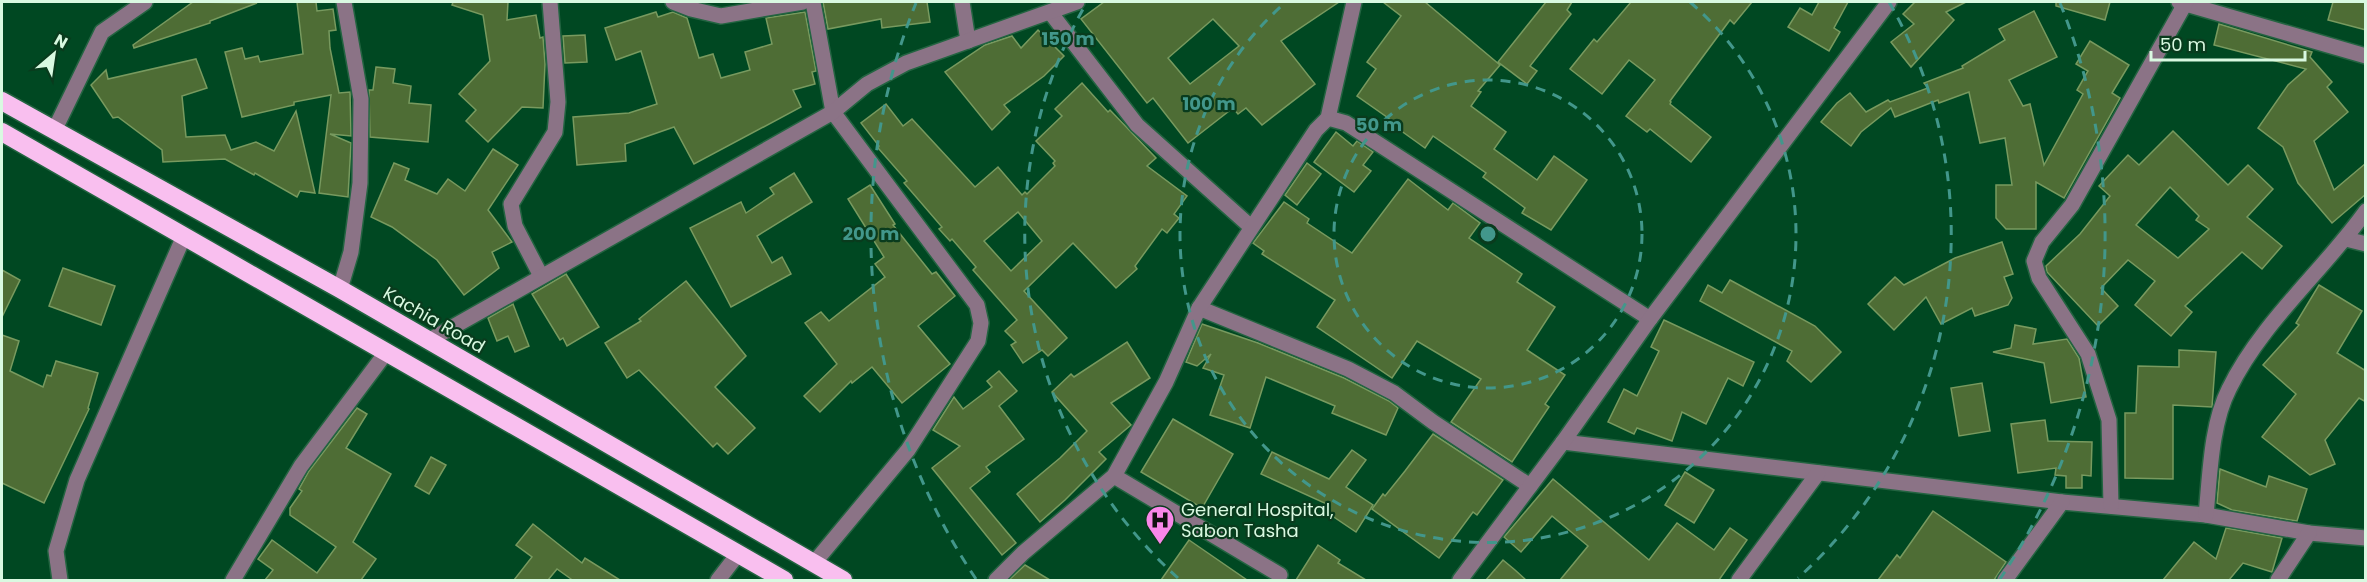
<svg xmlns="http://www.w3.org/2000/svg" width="2367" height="582" font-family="Poppins,sans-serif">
	<rect width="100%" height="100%" fill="#004822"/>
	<!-- building -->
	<g fill="#4e6d35" stroke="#789a5f" stroke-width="1.5" fill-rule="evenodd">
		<path d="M193,2L257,3L210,21V23L134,48L133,45Z"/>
		<path d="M297,2H316L317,11L333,9L336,30L329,31L330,48L339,93L350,92L351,136L330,134L351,143L348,197L319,193L331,95L294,102V105L242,117L225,52L242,48L245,59L258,56L260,62L303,54Z"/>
		<path d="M453,2H508L507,20L536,15L540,38L543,37L545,64L543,108L522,107L488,142L466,121L476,110L459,94L490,61L483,15L452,5Z"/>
		<path d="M823,2H927L930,22L882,28L881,19L828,29Z"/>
		<path d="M1104,2H1339L1281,41L1315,84L1262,125L1246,108L1238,114L1233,108L1188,143L1153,98L1147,103L1081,19ZM1213,19L1239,46L1190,84L1168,58Z"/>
		<path d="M1383,2H1425L1500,65L1478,91L1481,92L1471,106L1506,132L1494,149L1537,180L1554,156L1587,180L1551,230L1522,213L1525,208L1483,177L1486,173L1433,136L1425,148L1400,130L1401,127L1357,96L1376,69L1367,62L1401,16Z"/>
		<path d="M1546,2H1572L1567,10L1571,14L1530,66L1537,71L1527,84L1498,62Z"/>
		<path d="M1631,2H1752L1734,24L1730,20L1670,101L1671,102L1670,104L1711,137L1691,162L1650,129L1647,132L1626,116L1655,80L1629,60L1602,94L1570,69L1594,39L1597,42Z"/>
		<path d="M1819,2H1848L1834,28L1840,32L1829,51L1788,27L1800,8L1812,15Z"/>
		<path d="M1915,2H1966L1946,12L1954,20L1911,67L1891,42L1914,24L1903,14Z"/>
		<path d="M2056,2H2110L2105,20L2056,6Z"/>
		<path d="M2333,2H2366V30L2328,20Z"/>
		<path d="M2034,11L2057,57L2009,80L2023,106L2030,104L2044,165L2083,94L2077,90L2088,71L2076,64L2090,41L2129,65L2112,93L2120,98L2064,198L2036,182V229H2006L1996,218V185H2012L2005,138L1980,143L1969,92L1939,103L1938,100L1895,117L1891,108L1861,132L1851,146L1821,122L1837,103L1850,93L1866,112L1888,100L1890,102L1928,88L1924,83L1963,68L1962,66L2005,40L1999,29Z"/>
		<path d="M656,12L658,17L673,12L687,18L699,58L713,54L721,78L750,70L745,52L772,44L766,18L805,12L816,71L812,72L815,84L793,90L801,107L694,164L674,127L625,144L626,161L577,165L573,117L629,113L657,104L641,51L616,60L605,28Z"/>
		<path d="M2219,24L2312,52L2310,57L2332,82L2327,87L2348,112L2314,141L2334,190L2366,163V194L2332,223L2298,183L2283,147L2258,128L2288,85L2306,69L2214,45Z"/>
		<path d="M1038,30L1064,56L1044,76L1004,105L1010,112L992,130L945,72L985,45L1012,36L1021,48Z"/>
		<path d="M585,35L587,62L565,63L563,36Z"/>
		<path d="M196,59L207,88L182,96L186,137L225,135L231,150L256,142L274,151L296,111L315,193L300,191L297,197L255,173L254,175L225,159L163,162L162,150L118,117L113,118L91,85L106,70L108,79Z"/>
		<path d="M376,67L395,69L393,83L411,86L409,103L431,105L428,142L370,137L369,90H373Z"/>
		<path d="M1082,83L1108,112L1110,110L1156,158L1147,166L1187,196L1174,214L1179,218L1167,233L1162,229L1135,266L1137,269L1116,288L1073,243L1024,291L1067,338L1048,356L1042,350L1023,363L1011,345L1016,342L1005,331L1017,320L973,270L976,267L952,239L950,241L939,229L942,227L904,183L907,181L878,148L879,146L861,123L886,104L903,126L912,119L975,187L998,167L1022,195L1025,192L1027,194L1055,166L1053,163L1055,161L1036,141L1062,116L1055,109ZM1018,212L1042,241L1011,271L984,241Z"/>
		<path d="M2173,131L2228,185L2248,165L2273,189L2247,217L2282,246L2262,269L2242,252L2185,306L2192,312L2171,336L2135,305L2155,281L2128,260L2101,288L2118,306L2098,326L2047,272L2046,266L2080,234L2110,196L2099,186L2128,155L2139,165ZM2170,187L2199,216L2196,220L2209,229L2178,258L2136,225Z"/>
		<path d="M1336,132L1353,146L1357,141L1373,152L1363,165L1371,171L1354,192L1314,162Z"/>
		<path d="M493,149L518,165L488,210L512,242L492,252L499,268L464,295L437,260L392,227L371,217L394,163L409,169L405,180L437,194L448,179L465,191Z"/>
		<path d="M1307,163L1321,174L1297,205L1285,195Z"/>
		<path d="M794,173L812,202L757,236L772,263L782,257L791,274L731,307L690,228L741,202L746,213L774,194L770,188Z"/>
		<path d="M1408,179L1448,210L1453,203L1480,223L1469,238L1522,274L1517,282L1555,307L1527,350L1565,375L1545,404L1549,407L1512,462L1451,422L1481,379L1417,341L1392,378L1317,327L1335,300L1262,254L1264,251L1253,243L1284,202L1309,219L1307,223L1352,253Z"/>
		<path d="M870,185L895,224L893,225L932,274L936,272L955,296L918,326L950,364L902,403L872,367L852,383L851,381L820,412L804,396L837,364L805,323L821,312L829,321L885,277L875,264L884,257L848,199Z"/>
		<path d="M2002,242L2013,274L2004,277L2012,298L2008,305L1975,316L1972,308L1941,324L1926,297L1894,330L1868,304L1895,277L1904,285L1955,258Z"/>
		<path d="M63,268L115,286L101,325L49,306Z"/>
		<path d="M2,270L20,280L2,317Z"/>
		<path d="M566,274L599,327L567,346L563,338L560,340L532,294Z"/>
		<path d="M1730,280L1815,326L1841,352L1811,382L1787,361L1792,351L1700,301L1708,285L1722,293Z"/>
		<path d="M686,281L746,356L715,387L755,428L728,454L717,443L713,447L639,370L627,378L605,343L641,321L639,319Z"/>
		<path d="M2319,285L2362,311L2337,353L2366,371V402L2359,398L2325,440L2335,464L2310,475L2262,437L2296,394L2263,365L2299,325L2296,323Z"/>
		<path d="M513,304L529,346L515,352L508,336L497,341L488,318Z"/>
		<path d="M1664,320L1754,362L1743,386L1728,378L1706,424L1682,412L1672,441L1637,428L1634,434L1608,422L1624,389L1637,396L1659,351L1651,347Z"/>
		<path d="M1202,324L1258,343L1344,378L1389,401L1398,408L1386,435L1332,413L1335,406L1266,377L1250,428L1210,415L1224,375L1203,368L1211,354L1197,366L1186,362Z"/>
		<path d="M2015,325L2036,329L2033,344L2067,339L2079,358L2086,397L2051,403L2044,363L1993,352L2011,348Z"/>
		<path d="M2,335L19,341L10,371L43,387L47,375L51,376L56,361L98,373L88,408L89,409L44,503L2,483Z"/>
		<path d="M1127,342L1150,378L1111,403L1131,425L1099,452L1106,459L1065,500L1040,522L1017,494L1060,458L1087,431L1052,392L1071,374L1074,377Z"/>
		<path d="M2179,350L2216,352L2212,407L2173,405V479L2125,478V413H2136L2138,366L2179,367Z"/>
		<path d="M999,371L1017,391L999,406L1024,439L986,467L990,472L970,488L1016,543L1002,555L932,468L960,446L933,430L954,397L963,409L992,387L987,381Z"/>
		<path d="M1982,383L1990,431L1959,436L1951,388Z"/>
		<path d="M357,408L367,414L346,448L391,474L353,542L376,559L361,580H265L273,570L258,559L272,540L317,573L336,547L290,515V508L302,491L299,489L309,471Z"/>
		<path d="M1173,419L1233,454L1202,508L1141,472Z"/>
		<path d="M2045,420L2048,441L2092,442L2091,476L2082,475V488H2066V476L2055,475L2056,468L2018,473L2011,424Z"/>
		<path d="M1433,434L1503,480L1477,515L1473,512L1439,558L1372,509L1383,494L1385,496L1405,471Z"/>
		<path d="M1352,450L1366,460L1346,487L1373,505L1356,532L1325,511L1329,505L1261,474L1272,452L1329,479Z"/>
		<path d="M431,457L446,465L429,494L415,486Z"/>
		<path d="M2220,469L2266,487L2269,476L2307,489L2297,521L2232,510L2217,503Z"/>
		<path d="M1685,472L1714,490L1694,523L1665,505Z"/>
		<path d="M1553,479L1649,560L1677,523L1714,550L1730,528L1747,540L1719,580H1560L1588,546L1552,516L1521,552L1504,537Z"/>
		<path d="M1933,511L2006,562L1994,580H1878L1897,555L1900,558Z"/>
		<path d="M533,524L582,563L585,558L620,580H570L571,579L557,569L548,580H514L532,557L516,545Z"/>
		<path d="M2226,528L2282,538L2272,572L2243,563L2229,580H2163L2194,542L2216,559Z"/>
		<path d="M1189,540L1247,580H1161Z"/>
		<path d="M1318,545L1340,560L1338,563L1366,580H1296Z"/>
		<path d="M1503,560L1515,570L1526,580H1486Z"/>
		<path d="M1025,565L1050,580H1009Z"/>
	</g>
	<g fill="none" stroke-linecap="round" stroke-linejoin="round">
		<!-- minor casing -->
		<g stroke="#236441" stroke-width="18">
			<g id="minor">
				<path d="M673,2L691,9L721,16L803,2"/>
				<path d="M813,2L833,112L977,305L981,323L978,341L908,450L814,563"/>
				<path d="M962,2L968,41"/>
				<path d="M2179,2L2366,56"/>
				<path d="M1050,12L1137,125L1251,227"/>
				<path d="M1328,118L1346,123L1650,319"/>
				<path d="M54,131L102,32L145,2"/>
				<path d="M2346,239L2366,244"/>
				<path d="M541,276L515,226L511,204L555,132L558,102L550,2"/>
				<path d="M340,289L351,252L360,183L361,99L344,2"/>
				<path d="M1199,308L1348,369L1394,393L1433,422L1530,486"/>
				<path d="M428,341L833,112L867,84L906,63L1077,2"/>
				<path d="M1563,442L2062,502L2206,515L2309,533L2366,538"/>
				<path d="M1114,476L1280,575"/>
				<path d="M2111,506L2109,420L2088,354L2039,278L2034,261L2042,242L2072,205L2186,2"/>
				<path d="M2206,515C2210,475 2211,424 2229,389C2261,323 2323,271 2366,211"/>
				<path d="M60,580L56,551L77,480L184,236"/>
				<path d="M233,580L301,466L385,354"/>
				<path d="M718,580L738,554"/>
				<path d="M996,580L1023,553L1114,476L1166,382L1199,308L1316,130L1328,118L1354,2"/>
				<path d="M1460,580L1563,442L1650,319L1889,2"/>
				<path d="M1739,580L1818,473"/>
				<path d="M2005,580L2062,502"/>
				<path d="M2278,580L2309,533"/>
			</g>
		</g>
		<!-- highway casing -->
		<g stroke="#236441" stroke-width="21">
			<g id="highway">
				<path d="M2,101L340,289L843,580"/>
				<path d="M2,132L784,580"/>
			</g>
		</g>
		<!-- minor -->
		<use href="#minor" stroke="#8b7386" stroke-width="15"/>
		<!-- highway -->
		<use href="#highway" stroke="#f9bfef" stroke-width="18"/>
	</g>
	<!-- distance rings -->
	<g fill="none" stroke="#42978b" stroke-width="3" stroke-dasharray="10 8">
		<circle cx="1488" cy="234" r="154"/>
		<path d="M1690 2A308 308 0 1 1 1286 2"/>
		<path d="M1178 578A463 463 0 0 1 1087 2M1889 2A463 463 0 0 1 1798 578"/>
		<path d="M976 579A617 617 0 0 1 916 3M2060 3A617 617 0 0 1 2000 579"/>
	</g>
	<!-- icons -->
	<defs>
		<g id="hospital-pin" transform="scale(1.5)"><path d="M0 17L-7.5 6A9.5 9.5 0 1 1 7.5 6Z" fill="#f987e9" stroke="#093b1d"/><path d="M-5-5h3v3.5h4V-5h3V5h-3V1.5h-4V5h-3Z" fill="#111"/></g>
	</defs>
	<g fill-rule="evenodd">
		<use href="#hospital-pin" x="1160" y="520"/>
	</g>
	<g text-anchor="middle" stroke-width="4.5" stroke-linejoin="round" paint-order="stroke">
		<!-- street labels -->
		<g font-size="18" fill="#d9f9e1" stroke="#093b1d">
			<text transform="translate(434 320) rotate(30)" y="6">Kachia Road</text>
		</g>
		<!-- poi labels -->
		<g font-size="18" fill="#d9f9e1" stroke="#093b1d" text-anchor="start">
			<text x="1181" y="516">General Hospital,<tspan x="1181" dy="21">Sabon Tasha</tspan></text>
		</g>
	</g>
	<circle cx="1488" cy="234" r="9" fill="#42978b" stroke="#093b1d" stroke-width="3"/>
	<g font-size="18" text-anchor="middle" font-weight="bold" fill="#42978b" stroke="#093b1d" stroke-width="4.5" stroke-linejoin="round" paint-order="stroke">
		<text x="1068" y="45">150 m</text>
		<text x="1209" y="110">100 m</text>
		<text x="1379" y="131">50 m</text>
		<text x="871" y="240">200 m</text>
	</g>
	<!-- border -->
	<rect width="2367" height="582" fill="none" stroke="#d9f9e1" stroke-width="6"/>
	<!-- north arrow -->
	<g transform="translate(54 54) rotate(29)" stroke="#093b1d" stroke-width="4.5" paint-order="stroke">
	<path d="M0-4.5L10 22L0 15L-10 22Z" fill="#d9f9e1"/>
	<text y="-9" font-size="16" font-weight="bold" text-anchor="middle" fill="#d9f9e1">N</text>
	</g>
	<!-- scale -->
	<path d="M2151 51v9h154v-9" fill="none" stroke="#d9f9e1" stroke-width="3"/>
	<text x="2160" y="51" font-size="18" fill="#d9f9e1" stroke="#093b1d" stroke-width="4.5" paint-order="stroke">50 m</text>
</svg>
